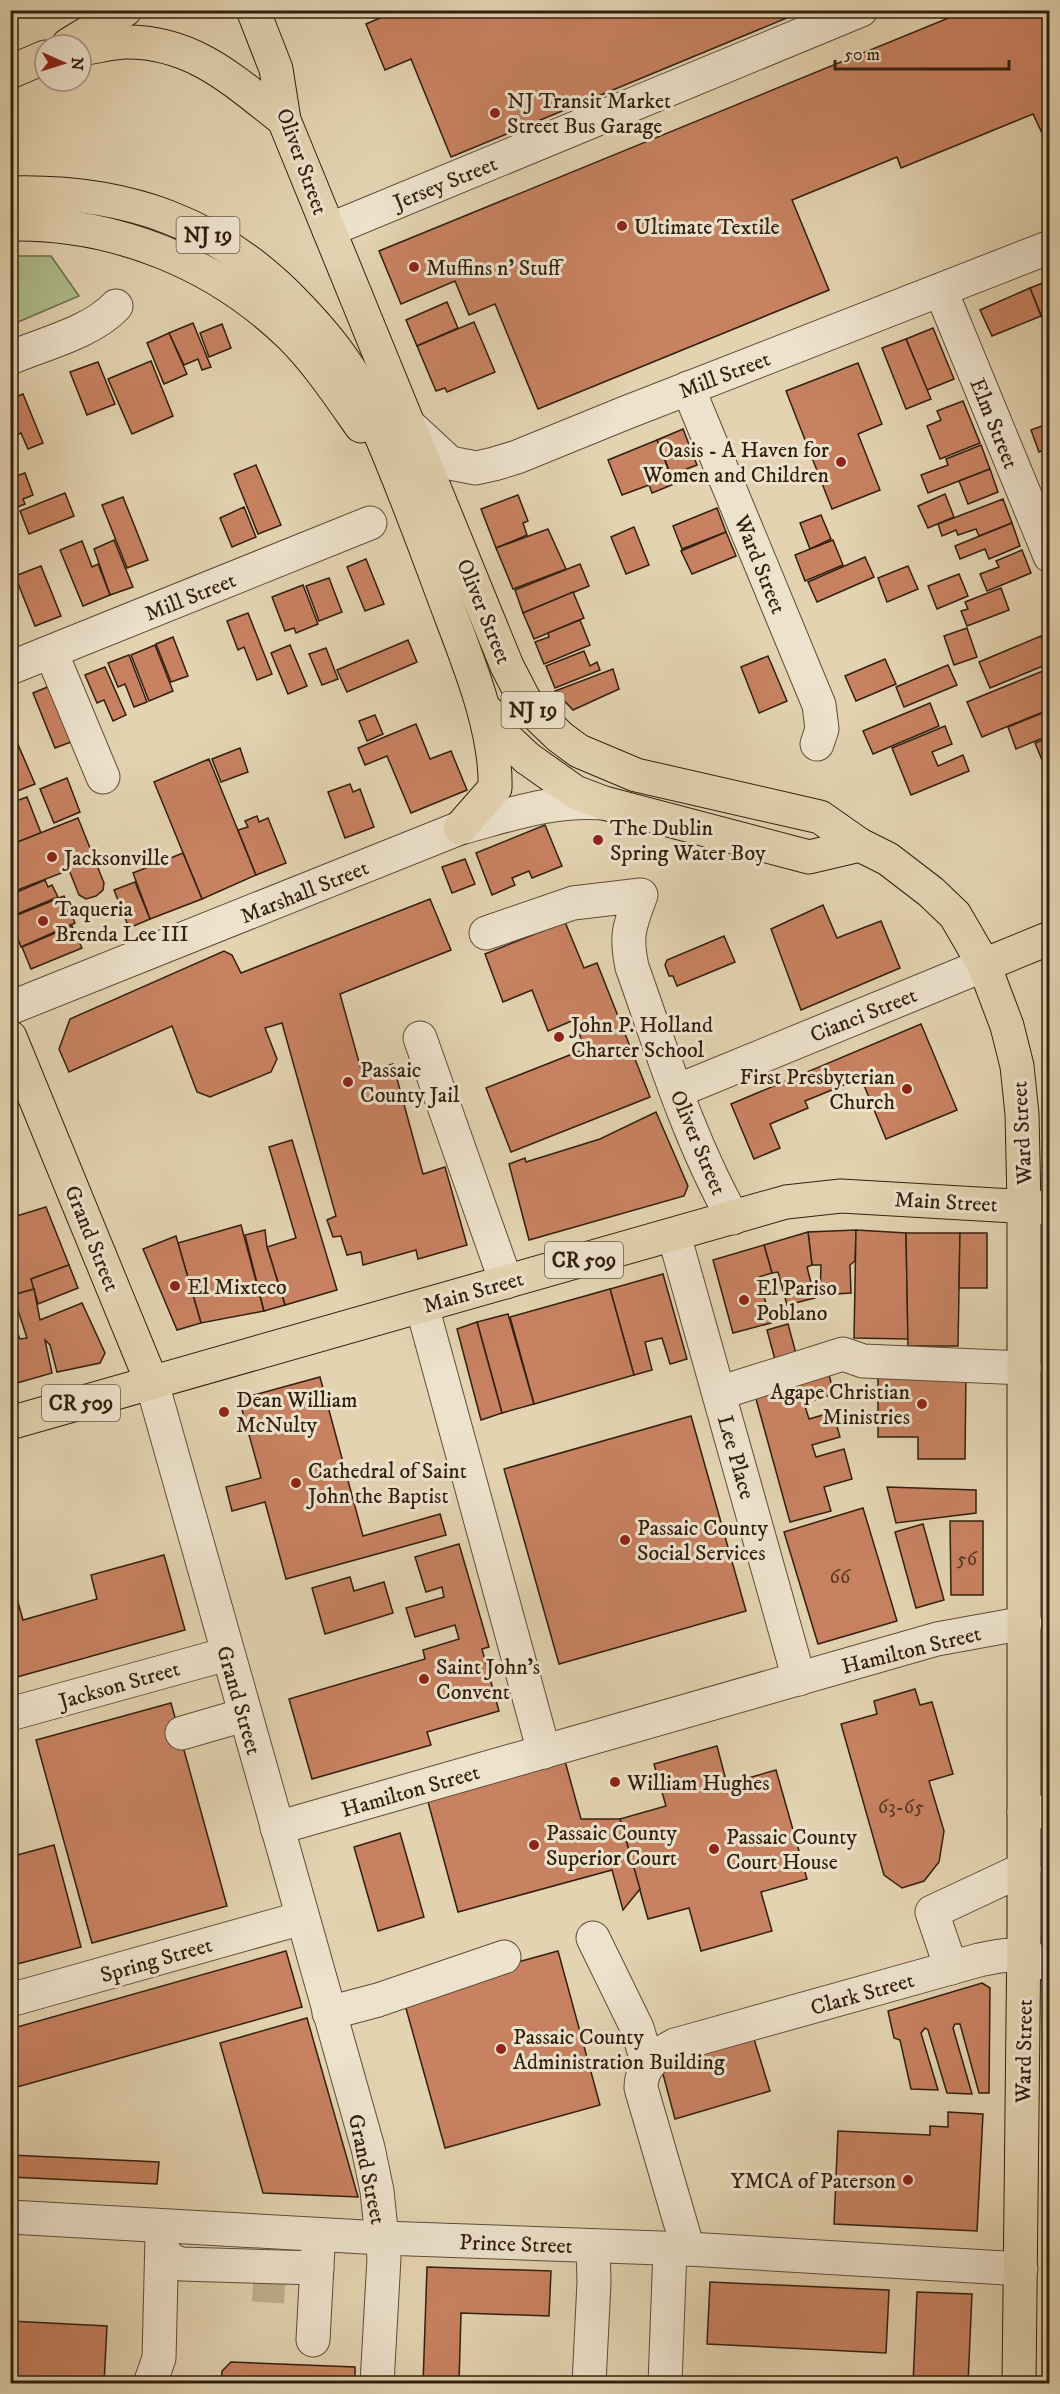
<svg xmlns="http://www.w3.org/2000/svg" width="1060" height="2394" font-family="'IM FELL DW Pica',serif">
	<rect width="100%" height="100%" fill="#e3d3b1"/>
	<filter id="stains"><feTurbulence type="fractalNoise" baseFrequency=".00333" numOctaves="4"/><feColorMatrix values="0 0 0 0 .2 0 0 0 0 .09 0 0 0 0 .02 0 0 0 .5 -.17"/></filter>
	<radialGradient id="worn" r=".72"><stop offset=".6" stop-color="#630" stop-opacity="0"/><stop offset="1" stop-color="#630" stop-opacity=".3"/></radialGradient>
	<!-- green -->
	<path fill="#afbe8f" stroke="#706e4e" stroke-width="1.5" d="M11,256H51L79,296L11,325Z"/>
	<!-- building -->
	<g fill="#c88261" stroke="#321f0e" stroke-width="1.5">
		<path d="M399,10H806L451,157L411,59L385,70L366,24Z"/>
		<path d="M968,10H1050V150L1033,114L901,168L897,157L792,200L829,290L538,409L495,304L469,315L455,281L401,304L379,251Z"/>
		<path d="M1050,280V337L1030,288Z"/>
		<path d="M1030,288L1041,316L992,336L980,310Z"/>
		<path d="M447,302L458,328L417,346L406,320Z"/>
		<path d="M474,322L495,372L447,392L445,388L436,391L417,346Z"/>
		<path d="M193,323L211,367L202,370L198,359L184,365L169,333Z"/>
		<path d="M222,324L231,348L209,357L200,333Z"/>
		<path d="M933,328L954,379L927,390L906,339Z"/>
		<path d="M169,333L187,374L164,384L147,343Z"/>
		<path d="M906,339L931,399L906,409L882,348Z"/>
		<path d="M151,361L173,416L132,434L108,379Z"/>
		<path d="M98,362L115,404L87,415L70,372Z"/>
		<path d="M858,363L882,424L858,434L880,490L832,509L786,391Z"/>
		<path d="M23,394L43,443L28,449L21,433L13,437L10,431V399Z"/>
		<path d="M963,401L980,443L940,459L927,426L941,420L937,411Z"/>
		<path d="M1050,423V448L1039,452L1031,430Z"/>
		<path d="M683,429L697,465L671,475L657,440Z"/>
		<path d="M657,440L674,484L652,493L649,485L622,495L608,460Z"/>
		<path d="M981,445L990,469L928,493L921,475L948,465L946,459Z"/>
		<path d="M256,465L281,525L258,534L234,474Z"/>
		<path d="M990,469L998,492L968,504L959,481Z"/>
		<path d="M25,473L33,495L23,499L25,504L10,510V478Z"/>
		<path d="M65,493L74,516L29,534L20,511Z"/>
		<path d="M945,494L954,517L928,528L918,506Z"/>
		<path d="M518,495L528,521L523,523L527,535L496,548L481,509Z"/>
		<path d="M123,497L148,560L127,568L102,505Z"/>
		<path d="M1003,499L1012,523L979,536L976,529L958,535L956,530L942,536L938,524Z"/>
		<path d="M244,507L256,537L232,547L220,518Z"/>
		<path d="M717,508L726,532L682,549L673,526Z"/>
		<path d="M821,515L831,539L810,549L800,523Z"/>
		<path d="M1012,523L1020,546L989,559L985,549L960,559L955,546Z"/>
		<path d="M634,527L649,565L626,574L611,537Z"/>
		<path d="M548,529L566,569L513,589L496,548Z"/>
		<path d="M726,532L736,556L692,574L681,551Z"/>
		<path d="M114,540L133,587L110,595L94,549Z"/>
		<path d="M833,540L843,565L805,581L795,555Z"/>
		<path d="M82,541L92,567L98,564L110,595L83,606L60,550Z"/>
		<path d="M1022,550L1031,573L987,591L980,574L999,567L996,561Z"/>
		<path d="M865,557L874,577L817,602L808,582Z"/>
		<path d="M366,559L384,604L365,611L347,567Z"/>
		<path d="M580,564L589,586L523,613L515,590Z"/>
		<path d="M41,566L61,616L35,626L15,576Z"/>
		<path d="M908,566L918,589L887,602L878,578Z"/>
		<path d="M959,574L968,596L937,609L928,586Z"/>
		<path d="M329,578L342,612L319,621L306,586Z"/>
		<path d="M303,585L318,624L296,633L294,628L285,631L272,597Z"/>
		<path d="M1001,588L1009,610L967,626L961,611L968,609L965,602Z"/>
		<path d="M573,592L584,618L534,639L523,613Z"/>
		<path d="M248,613L272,674L257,680L244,647L238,650L227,621Z"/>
		<path d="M580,620L590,645L544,664L535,642L549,637L548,633Z"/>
		<path d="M967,628L977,657L954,665L944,636Z"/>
		<path d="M1041,636L1050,663L990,688L979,662Z"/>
		<path d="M173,637L188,676L171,682L156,644Z"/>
		<path d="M408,640L417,662L347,692L337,670Z"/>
		<path d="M155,645L173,691L149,701L131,655Z"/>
		<path d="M290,645L307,686L288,694L271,653Z"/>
		<path d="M326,648L338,679L322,685L309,654Z"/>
		<path d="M584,651L590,666L597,662L600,670L555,688L546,666Z"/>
		<path d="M129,655L147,702L134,707L125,684L118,687L108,663Z"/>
		<path d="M768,656L787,701L759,713L741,667Z"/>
		<path d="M885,659L896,684L856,701L845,676Z"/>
		<path d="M948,665L957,685L904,707L896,687Z"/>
		<path d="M105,667L126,715L113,721L104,700L97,703L85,675Z"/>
		<path d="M1050,668V709L982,737L967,702Z"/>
		<path d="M613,669L619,689L573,710L555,691Z"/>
		<path d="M57,683L79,739L55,748L33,693Z"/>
		<path d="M930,703L939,726L873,754L863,731Z"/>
		<path d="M1050,710V735L1016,749L1008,727Z"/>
		<path d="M375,715L383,734L367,741L359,721Z"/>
		<path d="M416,724L430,759L451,751L467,790L411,813L387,756L365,765L358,748Z"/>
		<path d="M10,726L35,784L10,794Z"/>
		<path d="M945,726L952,744L932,752L938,766L963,755L969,771L911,795L892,748Z"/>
		<path d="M1050,737V757L1042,760L1035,743Z"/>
		<path d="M240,748L248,772L221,782L212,759Z"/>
		<path d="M209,759L256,875L202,899L154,782Z"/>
		<path d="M67,778L80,812L54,823L40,789Z"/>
		<path d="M350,784L353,792L360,789L374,827L345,838L328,792Z"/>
		<path d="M27,797L41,833L10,845V803Z"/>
		<path d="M257,816L259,822L268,818L286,863L256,875L238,830L248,827L245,821Z"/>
		<path d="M78,818L104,883L103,890L96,896L86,899L79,895L69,870L10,893V845Z"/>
		<path d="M545,825L562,866L532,878L529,871L512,878L515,885L492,895L476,853Z"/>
		<path d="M183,853L202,899L150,919L133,873Z"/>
		<path d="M465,859L475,884L452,893L442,867Z"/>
		<path d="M45,880L48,887L52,885L58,897L10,917V895Z"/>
		<path d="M135,882L150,919L129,928L114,890Z"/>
		<path d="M64,896L75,923L21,947L10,918Z"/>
		<path d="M430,899L451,950L340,994L362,1073L393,1064L423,1174L445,1167L467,1245L418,1259L416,1250L363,1265L361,1252L347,1255L341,1236L333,1237L327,1220L336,1216L282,1023L265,1028L277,1059L271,1072L210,1097L197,1092L172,1026L69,1072L59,1049L70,1019L224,951L232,955L241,973Z"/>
		<path d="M823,905L837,938L881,921L900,968L801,1010L771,929Z"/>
		<path d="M565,922L584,968L597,963L650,1097L511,1152L486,1088L585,1049L574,1020L548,1031L532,990L503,1002L485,954Z"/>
		<path d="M72,926L82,948L31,969L22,947Z"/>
		<path d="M724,936L735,962L677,986L673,976H669L665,965L667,960Z"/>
		<path d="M921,1024L957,1110L886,1139L861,1078L805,1101L808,1108L770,1124L780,1148L754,1159L731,1104Z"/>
		<path d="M656,1112L688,1186L684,1196L529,1240L509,1164L525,1158L526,1162L600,1139Z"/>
		<path d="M292,1140L337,1290L285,1305L267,1247L296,1238L269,1147Z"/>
		<path d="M46,1207L69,1265L31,1279L34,1289L10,1296V1218Z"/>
		<path d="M241,1225L264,1311L201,1323L178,1243Z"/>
		<path d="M265,1230L267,1247L285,1305L264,1311L245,1235Z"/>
		<path d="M856,1230L855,1261L850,1265L851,1293L820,1295L821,1265H812L808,1232Z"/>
		<path d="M856,1230L906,1233L908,1339L854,1338Z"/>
		<path d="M808,1232L812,1265L807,1267L815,1298L787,1305L778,1272L772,1273L764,1245Z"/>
		<path d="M906,1233H960L958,1346H908Z"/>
		<path d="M960,1233H987V1288H959Z"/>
		<path d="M176,1236L201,1323L177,1330L143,1249Z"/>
		<path d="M764,1245L772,1273L759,1277L771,1323L733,1333L713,1260Z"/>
		<path d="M69,1265L78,1288L38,1304L31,1279Z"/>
		<path d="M663,1274L687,1359L670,1364L662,1338L645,1342L652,1370L634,1375L610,1289Z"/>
		<path d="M34,1289L40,1320L82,1303L105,1353L100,1363L57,1372L50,1345L45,1340L52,1373L10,1385V1326L14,1325L20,1339L27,1338L13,1295Z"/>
		<path d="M610,1289L634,1375L534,1404L510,1317Z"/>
		<path d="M508,1314L534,1404L502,1413L477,1322Z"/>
		<path d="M477,1322L502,1413L481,1420L457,1329Z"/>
		<path d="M788,1324L798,1361L777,1367L767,1330Z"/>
		<path d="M827,1367L834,1394L804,1403L809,1419L833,1412L840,1437L812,1445L816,1457L844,1449L852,1479L824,1487L831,1511L790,1522L753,1388Z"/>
		<path d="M878,1372H966L965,1459H918V1437H878Z"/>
		<path d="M320,1377L363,1536L440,1514L446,1535L286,1579L265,1502L232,1511L226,1487L261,1478L239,1399Z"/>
		<path d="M691,1416L746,1611L559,1664L504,1469Z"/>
		<path d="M887,1487L976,1490V1513L896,1523Z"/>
		<path d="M863,1508L897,1621L818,1644L784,1532Z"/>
		<path d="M950,1521H983V1595H951Z"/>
		<path d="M923,1524L944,1600L916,1608L895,1532Z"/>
		<path d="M459,1544L489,1647L482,1649L499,1711L427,1732L431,1745L312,1779L289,1699L425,1659L423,1650L459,1639L455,1625L415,1637L406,1608L444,1597L442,1587L426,1592L415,1557Z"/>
		<path d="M164,1555L185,1630L10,1679V1574L23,1620L97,1599L91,1575Z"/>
		<path d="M350,1577L354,1591L384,1582L393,1613L325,1634L312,1588Z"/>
		<path d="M915,1689L920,1705L932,1702L953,1774L929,1781L944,1831L939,1862L924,1881L902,1888L884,1875L841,1724L877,1714L874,1701Z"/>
		<path d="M171,1703L227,1906L92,1943L36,1740Z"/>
		<path d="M717,1746L727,1784L776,1770L807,1879L761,1892L772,1931L701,1951L689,1908L648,1919L620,1819L666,1806L654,1764Z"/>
		<path d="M565,1761L581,1819H620L640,1889L623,1910L612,1870L458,1912L427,1798Z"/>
		<path d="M400,1833L424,1917L378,1931L354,1847Z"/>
		<path d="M54,1845L81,1947L10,1966V1857Z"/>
		<path d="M286,1951L302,2007L10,2089V2029Z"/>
		<path d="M558,1951L600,2105L445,2148L402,1994Z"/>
		<path d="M982,1983L990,1988L989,2093H979L960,2024H955L953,2028L972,2094L947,2093L928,2030L925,2028L921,2033L938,2090L911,2089L900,2040L894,2038L888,2011Z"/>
		<path d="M307,2018L358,2197L263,2193L220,2043Z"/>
		<path d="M753,2036L770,2091L675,2119L660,2063Z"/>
		<path d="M948,2112L983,2114L977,2231L834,2224L838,2131L930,2135V2126L948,2127Z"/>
		<path d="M10,2155L159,2162L157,2184L10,2177Z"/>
		<path d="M427,2267L551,2271L549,2316L461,2313L459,2384H423Z"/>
		<path d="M710,2282L889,2290L886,2353L707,2344Z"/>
		<path d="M917,2292L972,2294L968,2384H913Z"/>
		<path d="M10,2321L107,2326L104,2384H10Z"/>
		<path d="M231,2362L355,2367V2384H221L222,2371Z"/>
	</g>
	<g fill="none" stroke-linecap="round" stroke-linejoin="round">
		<!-- minor-tunnel -->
		<path stroke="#c0af90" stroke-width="33" stroke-dasharray="33 16" stroke-linecap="butt" d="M253,2285L285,2287"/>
		<!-- minor casing -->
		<g stroke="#5e4c37" stroke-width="35">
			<g id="minor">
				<path d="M329,230L861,10"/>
				<path d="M941,291L1050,556"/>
				<path d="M10,358C43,344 92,332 116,306"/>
				<path d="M688,388L819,705L822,729L817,744"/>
				<path d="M409,425L450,463L476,468L494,464L517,457L625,413L1050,247"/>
				<path d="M51,652L103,777"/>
				<path d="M10,668L370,523"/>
				<path d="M486,933L573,903L641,895C630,925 625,934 632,967C662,1051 689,1140 733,1218"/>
				<path d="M10,1008L460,828C513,814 548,800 604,803"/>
				<path d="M420,1038L506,1282"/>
				<path d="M677,1091L984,965"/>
				<path d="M674,1235L799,1679"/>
				<path d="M422,1306L544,1752"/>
				<path d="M152,1383L368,2148L377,2191L384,2258L377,2384"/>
				<path d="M719,1393L843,1354L863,1361L1024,1368"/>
				<path d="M10,1714L227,1654"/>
				<path d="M182,1733L244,1715"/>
				<path d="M1024,1812H1050"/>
				<path d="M277,1828L937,1639L1025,1623"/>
				<path d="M593,1938L637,2028L648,2064"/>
				<path d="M951,1968L932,1912L1024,1869"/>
				<path d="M10,2000L302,1918"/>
				<path d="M329,2013L378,2000L504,1957"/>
				<path d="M10,2217L382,2238L688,2249L1021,2269"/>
				<path d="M688,2249L641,2088C641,2066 656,2055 675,2045L979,1960C1010,1953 1020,1953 1050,1965"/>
				<path d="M162,2250L171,2260L181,2264L317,2268"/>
				<path d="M313,2340L318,2246"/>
				<path d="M150,2384L159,2358L162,2237"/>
				<path d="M589,2384L594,2282L593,2246"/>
				<path d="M665,2384L670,2249"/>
			</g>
		</g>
		<!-- major casing -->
		<g stroke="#321f0e" stroke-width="35">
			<g id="major">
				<path d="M253,10L276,69L284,120L507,666L524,699L536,714L560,737L579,751L636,775L820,817L860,845L888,859L931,892L955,915L984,965L1007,1026L1017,1066L1022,1114L1024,1205V1930L1019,2384"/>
				<path d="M527,758L575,792L604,803L809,857L860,845"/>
				<path d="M984,965L1050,938"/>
				<path d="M10,1037L152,1383"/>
				<path d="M10,1423L786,1202L841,1196L1050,1208"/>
			</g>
		</g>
		<!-- highway casing -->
		<g stroke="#321f0e" stroke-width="35">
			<g id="highway">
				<path d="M68,45L125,10"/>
				<path d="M81,49C96,47 112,42 127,42C194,42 234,81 284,120"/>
				<path d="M10,72L45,57"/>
				<path d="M10,193C126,190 219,222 299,307C319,328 338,350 353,375C362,390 368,408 376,424C399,477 419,530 439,584C461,645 497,723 495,788L460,828"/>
				<path d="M10,224C115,222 216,263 291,336C318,363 339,395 361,426"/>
				<path d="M489,713L507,739L527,758"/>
			</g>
		</g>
		<!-- minor -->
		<use href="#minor" stroke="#ede2cc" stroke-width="33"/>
		<!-- major -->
		<use href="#major" stroke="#e3d3b1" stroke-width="33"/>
		<!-- highway -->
		<use href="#highway" stroke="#e3d3b1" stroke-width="33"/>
	</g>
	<!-- markers -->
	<g fill="#8f2418" stroke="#ede2cc" stroke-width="2">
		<circle cx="495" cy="113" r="6"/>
		<circle cx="622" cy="226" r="6"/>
		<circle cx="414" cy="267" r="6"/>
		<circle cx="841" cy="462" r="6"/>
		<circle cx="598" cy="840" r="6"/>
		<circle cx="52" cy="857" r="6"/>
		<circle cx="43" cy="921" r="6"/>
		<circle cx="559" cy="1037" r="6"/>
		<circle cx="348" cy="1082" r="6"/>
		<circle cx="907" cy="1089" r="6"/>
		<circle cx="175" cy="1286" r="6"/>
		<circle cx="744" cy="1300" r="6"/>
		<circle cx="922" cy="1404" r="6"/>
		<circle cx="224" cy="1412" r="6"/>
		<circle cx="296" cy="1483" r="6"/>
		<circle cx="625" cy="1540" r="6"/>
		<circle cx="424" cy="1679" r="6"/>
		<circle cx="615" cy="1782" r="6"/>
		<circle cx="534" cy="1845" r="6"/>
		<circle cx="714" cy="1849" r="6"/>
		<circle cx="501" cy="2049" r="6"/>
		<circle cx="908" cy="2180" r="6"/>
	</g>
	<g text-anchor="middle" stroke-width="6" stroke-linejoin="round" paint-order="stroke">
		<!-- number labels -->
		<g font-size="20" fill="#583823">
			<text x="967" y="1565">56</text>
			<text x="840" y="1583">66</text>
			<text x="901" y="1813">63-65</text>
		</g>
		<!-- shield labels -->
		<g fill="#ede2cc" stroke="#6a5a47" stroke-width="1.5">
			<rect x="176.5" y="217" width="63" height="36" rx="4.5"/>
			<rect x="501.5" y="692" width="63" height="36" rx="4.5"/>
			<rect x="545" y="1242" width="78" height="36" rx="4.5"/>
			<rect x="42" y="1385" width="78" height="36" rx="4.5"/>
		</g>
		<g font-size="21" font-weight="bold" fill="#321f0e">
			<text x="208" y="242">NJ 19</text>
			<text x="533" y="717">NJ 19</text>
			<text x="584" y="1267">CR 509</text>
			<text x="81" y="1410">CR 509</text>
		</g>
		<!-- poi labels -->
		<g font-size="22" fill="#321f0e" stroke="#ede2cc" text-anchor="start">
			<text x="507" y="108">NJ Transit Market<tspan x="507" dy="25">Street Bus Garage</tspan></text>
			<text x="634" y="234">Ultimate Textile</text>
			<text x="426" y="275">Muffins n' Stuff</text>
			<text x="829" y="457" text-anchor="end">Oasis - A Haven for<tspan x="829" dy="25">Women and Children</tspan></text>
			<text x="610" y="835">The Dublin<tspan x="610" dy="25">Spring Water Boy</tspan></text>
			<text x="64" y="865">Jacksonville</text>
			<text x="55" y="916">Taqueria<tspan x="55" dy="25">Brenda Lee III</tspan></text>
			<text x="571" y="1032">John P. Holland<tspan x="571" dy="25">Charter School</tspan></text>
			<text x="360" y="1077">Passaic<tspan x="360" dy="25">County Jail</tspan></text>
			<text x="895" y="1084" text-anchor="end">First Presbyterian<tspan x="895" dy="25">Church</tspan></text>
			<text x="187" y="1294">El Mixteco</text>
			<text x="756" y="1295">El Pariso<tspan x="756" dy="25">Poblano</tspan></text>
			<text x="910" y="1399" text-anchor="end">Agape Christian<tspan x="910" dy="25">Ministries</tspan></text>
			<text x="236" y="1407">Dean William<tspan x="236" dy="25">McNulty</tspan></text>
			<text x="308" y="1478">Cathedral of Saint<tspan x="308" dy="25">John the Baptist</tspan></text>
			<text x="637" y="1535">Passaic County<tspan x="637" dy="25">Social Services</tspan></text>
			<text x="436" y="1674">Saint John's<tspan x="436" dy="25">Convent</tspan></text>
			<text x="627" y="1790">William Hughes</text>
			<text x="546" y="1840">Passaic County<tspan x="546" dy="25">Superior Court</tspan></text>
			<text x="726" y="1844">Passaic County<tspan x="726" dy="25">Court House</tspan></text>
			<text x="513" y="2044">Passaic County<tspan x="513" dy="25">Administration Building</tspan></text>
			<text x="896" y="2188" text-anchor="end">YMCA of Paterson</text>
		</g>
		<!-- street labels -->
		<g font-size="22" fill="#321f0e" stroke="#ede2cc">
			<text transform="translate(303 161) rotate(70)" y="8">Oliver Street</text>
			<text transform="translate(445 182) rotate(-22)" y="8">Jersey Street</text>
			<text transform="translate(724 374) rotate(-21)" y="8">Mill Street</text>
			<text transform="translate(995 423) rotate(68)" y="8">Elm Street</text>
			<text transform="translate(761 564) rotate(68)" y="8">Ward Street</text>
			<text transform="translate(190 596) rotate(-22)" y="8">Mill Street</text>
			<text transform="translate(485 611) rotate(68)" y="8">Oliver Street</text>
			<text transform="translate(304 891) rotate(-22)" y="8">Marshall Street</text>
			<text transform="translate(863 1014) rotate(-22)" y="8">Cianci Street</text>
			<text transform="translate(1021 1133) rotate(-93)" y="8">Ward Street</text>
			<text transform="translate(699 1142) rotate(67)" y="8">Oliver Street</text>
			<text transform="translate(946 1201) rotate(3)" y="8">Main Street</text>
			<text transform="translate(93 1238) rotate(68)" y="8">Grand Street</text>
			<text transform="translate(473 1291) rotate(-16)" y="8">Main Street</text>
			<text transform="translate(737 1457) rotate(74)" y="8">Lee Place</text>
			<text transform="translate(911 1649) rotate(-14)" y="8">Hamilton Street</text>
			<text transform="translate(119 1684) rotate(-16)" y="8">Jackson Street</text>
			<text transform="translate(240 1700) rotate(74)" y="8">Grand Street</text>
			<text transform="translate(410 1790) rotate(-16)" y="8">Hamilton Street</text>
			<text transform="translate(156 1959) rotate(-16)" y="8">Spring Street</text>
			<text transform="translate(862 1993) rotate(-16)" y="8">Clark Street</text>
			<text transform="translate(1023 2051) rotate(-89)" y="8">Ward Street</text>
			<text transform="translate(368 2169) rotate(78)" y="8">Grand Street</text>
			<text transform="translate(516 2243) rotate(2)" y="8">Prince Street</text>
		</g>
	</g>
	<!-- margin -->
	<rect width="1060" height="2394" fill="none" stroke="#e3d3b1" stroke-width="36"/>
	<rect x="12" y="12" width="1036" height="2370" fill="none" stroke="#321f0e" stroke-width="3"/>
	<rect x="18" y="18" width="1024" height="2358" fill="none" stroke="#321f0e" stroke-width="1.5"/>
	<!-- north arrow -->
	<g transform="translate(63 63) rotate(93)"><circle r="28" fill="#ede2cc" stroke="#a29480" stroke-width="1.5"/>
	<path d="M0-4.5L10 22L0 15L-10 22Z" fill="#8f2418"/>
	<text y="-9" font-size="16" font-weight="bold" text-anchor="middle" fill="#321f0e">N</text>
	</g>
	<!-- scale -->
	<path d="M835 60v9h174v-9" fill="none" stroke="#321f0e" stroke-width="3"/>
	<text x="844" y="60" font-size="18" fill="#321f0e" stroke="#ede2cc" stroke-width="4.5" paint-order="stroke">50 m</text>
	<rect width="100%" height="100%" filter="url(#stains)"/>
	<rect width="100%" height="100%" fill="url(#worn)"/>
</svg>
